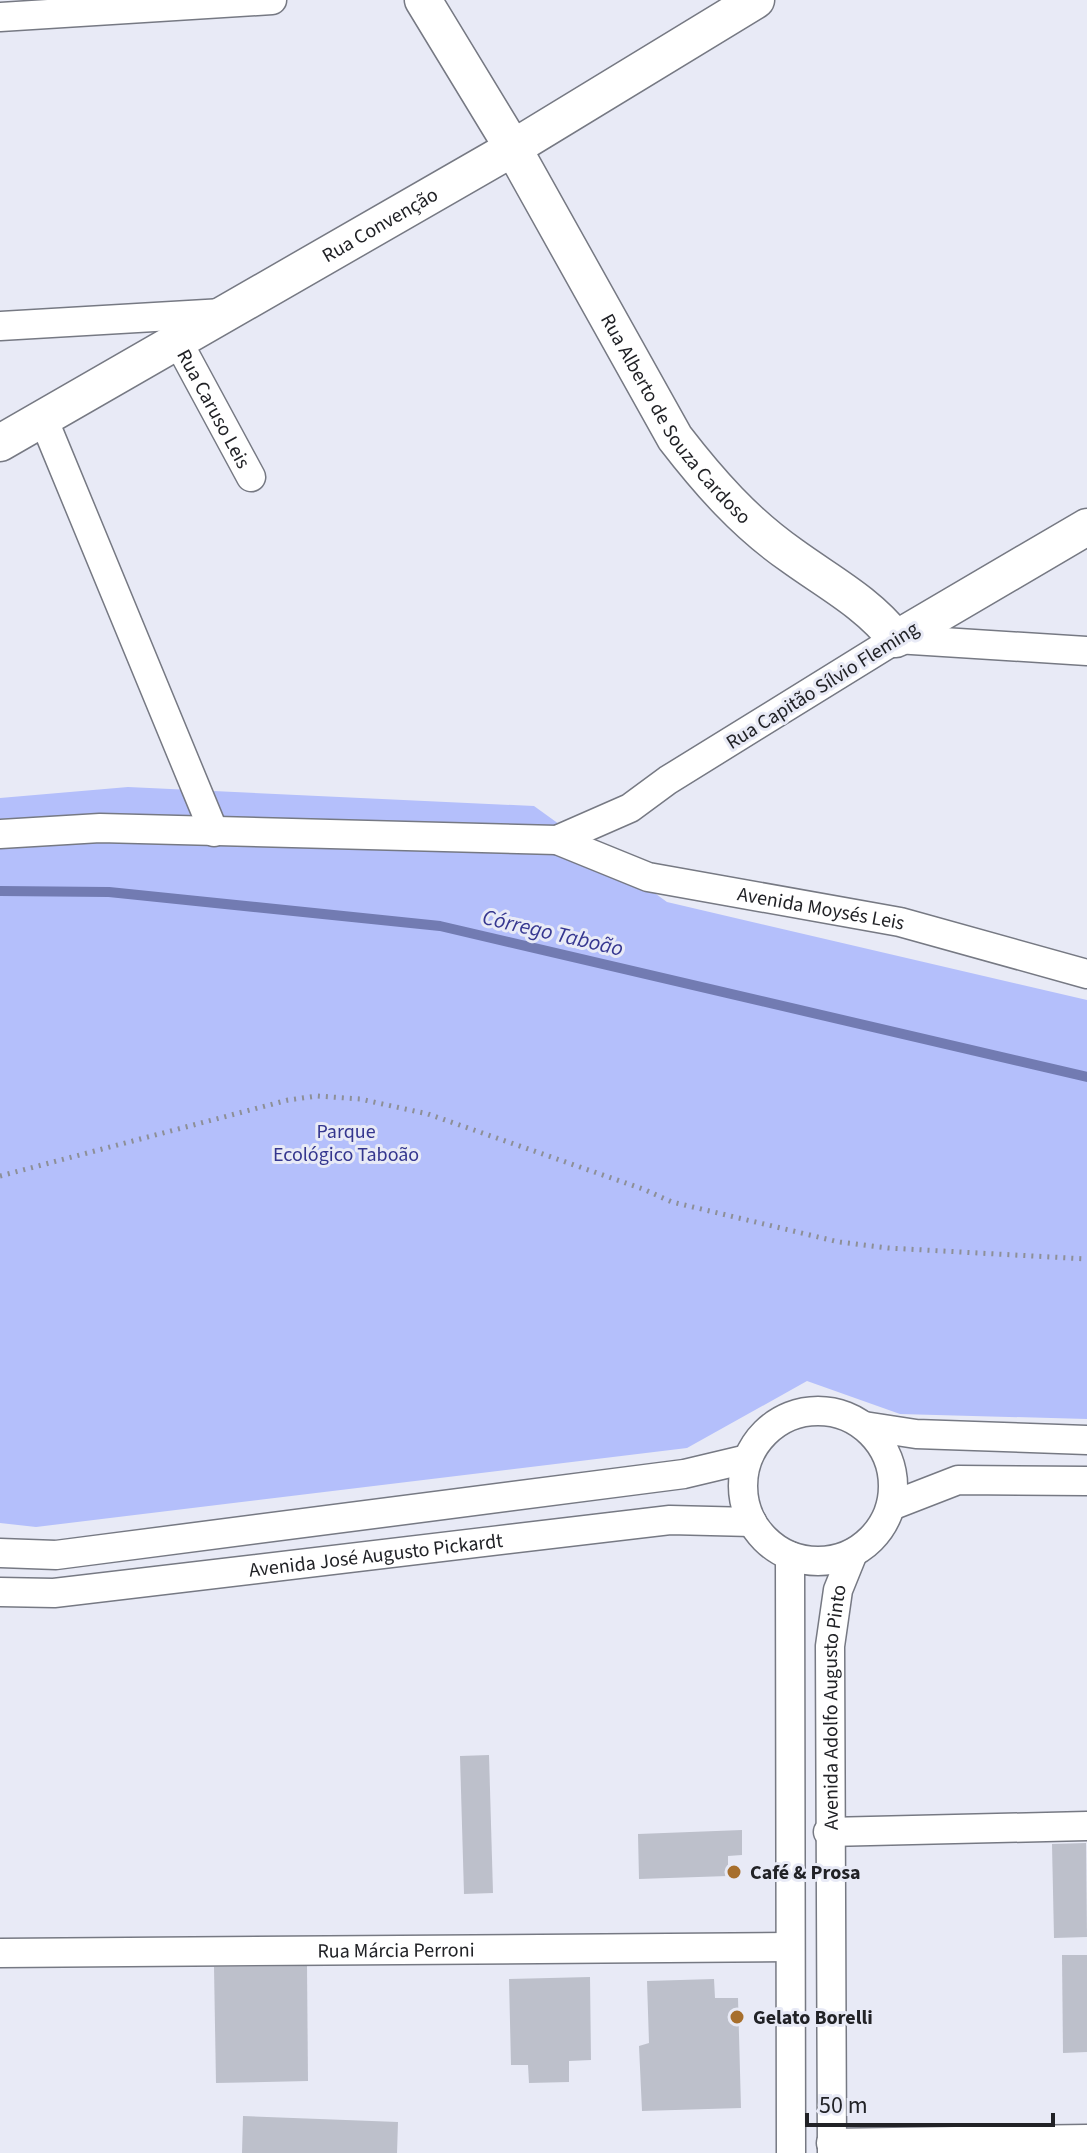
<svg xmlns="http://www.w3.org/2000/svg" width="1087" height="2153" font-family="'Source Sans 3',sans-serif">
	<rect width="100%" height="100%" fill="#e8eaf6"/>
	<!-- green -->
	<path fill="#b4bffb" d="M128,787L534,806L667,902L1087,1000V1419L900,1414L807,1381L687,1448L36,1527L0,1523V798Z"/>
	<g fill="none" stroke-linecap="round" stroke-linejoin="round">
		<!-- stream -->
		<path stroke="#727bb2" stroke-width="10" d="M0,891L109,892L440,926L1087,1077"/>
	</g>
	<!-- building -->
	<g fill="#bdc0cb">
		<path d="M489,1755L493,1893L464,1894L460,1756Z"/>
		<path d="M742,1830V1855L728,1856V1876L639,1879L638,1834Z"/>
		<path d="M1086,1843L1087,1937L1054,1938L1052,1844Z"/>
		<path d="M1062,1955H1087V2052L1063,2053Z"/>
		<path d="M307,1966L308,2081L216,2083L214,1967Z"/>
		<path d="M590,1977L591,2060L569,2061V2082L529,2083L528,2065H511L509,1979Z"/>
		<path d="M714,1979L715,1998H738L741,2108L642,2111L639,2046L649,2043L647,1981Z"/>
		<path d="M243,2116L398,2122L397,2153H242Z"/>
	</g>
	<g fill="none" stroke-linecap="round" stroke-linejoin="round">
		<!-- minor casing -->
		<g stroke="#767983" stroke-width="31">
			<g id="minor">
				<path d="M0,17L272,0"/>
				<path d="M0,326L223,313"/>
				<path id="s1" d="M177,340L251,477"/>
				<path d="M43,418L214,832"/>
				<path d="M0,834L100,828L557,840L630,808L668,780L896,639L1087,651"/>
				<path id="s2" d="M557,840L648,877L900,922L1087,974"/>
				<circle cx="818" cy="1486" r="75"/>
				<path d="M864,1426L916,1434L1087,1440"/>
				<path d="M891,1506L958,1480L1087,1481"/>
				<path d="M0,1553L56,1555L684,1474L747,1459"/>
				<path d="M790,1556L791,2153"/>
				<path id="s3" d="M0,1592L54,1593L670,1520L752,1522"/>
				<path d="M828,1832L1087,1826"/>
				<path id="s4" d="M0,1953L790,1947"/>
				<path d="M831,2143L1087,2139"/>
				<path id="s5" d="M832,2153L830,1646L838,1590L853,1553"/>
			</g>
		</g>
		<!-- tertiary casing -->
		<g stroke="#767983" stroke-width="39">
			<g id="tertiary">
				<path id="s6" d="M423,0L513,148L675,438C709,482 745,523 791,555C828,582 867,602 896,639L1087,527"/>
				<path id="s7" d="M0,443L513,148L756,0"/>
			</g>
		</g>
		<!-- path -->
		<path stroke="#8d8f97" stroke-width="5" stroke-dasharray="2 6" stroke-linecap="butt" d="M0,1176L288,1100L317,1096L360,1099L428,1114L643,1189L672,1202L839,1242L888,1248L1087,1259"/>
		<!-- minor -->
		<use href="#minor" stroke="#fff" stroke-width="28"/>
		<!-- tertiary -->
		<use href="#tertiary" stroke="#fff" stroke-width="36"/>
	</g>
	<!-- markers -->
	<g fill="#a76f2d" stroke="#e8eaf6" stroke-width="3">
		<circle cx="734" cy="1872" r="8"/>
		<circle cx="737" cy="2017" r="8"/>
	</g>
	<g text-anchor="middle" stroke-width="6" stroke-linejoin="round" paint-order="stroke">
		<!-- street labels -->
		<g font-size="20" fill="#212226" stroke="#e8eaf6">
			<text dy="7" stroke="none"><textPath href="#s7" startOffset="438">Rua Convenção</textPath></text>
			<text dy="7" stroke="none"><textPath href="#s1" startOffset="78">Rua Caruso Leis</textPath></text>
			<text dy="7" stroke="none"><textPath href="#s6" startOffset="490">Rua Alberto de Souza Cardoso</textPath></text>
			<text transform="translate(822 685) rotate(-32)" y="7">Rua Capitão Sílvio Fleming</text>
			<text dy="7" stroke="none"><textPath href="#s2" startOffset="274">Avenida Moysés Leis</textPath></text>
			<text dy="7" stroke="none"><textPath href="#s3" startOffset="378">Avenida José Augusto Pickardt</textPath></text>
			<text dy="7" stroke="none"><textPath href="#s5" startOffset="446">Avenida Adolfo Augusto Pinto</textPath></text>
			<text dy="7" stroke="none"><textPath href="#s4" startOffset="396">Rua Márcia Perroni</textPath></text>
		</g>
		<!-- park labels -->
		<g font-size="20" fill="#34368e" stroke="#e8eaf6">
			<text x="346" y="1138">Parque<tspan x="346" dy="23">Ecológico Taboão</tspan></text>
		</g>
		<!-- poi labels -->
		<g font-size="20" font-weight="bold" fill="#212226" stroke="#e8eaf6" text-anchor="start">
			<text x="750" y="1879">Café &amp; Prosa</text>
			<text x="753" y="2024">Gelato Borelli</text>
		</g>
		<!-- water labels -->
		<g font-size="22" font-style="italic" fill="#363790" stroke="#e8eaf6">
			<text transform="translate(553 932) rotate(13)" y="8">Córrego Taboão</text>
		</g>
	</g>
	<!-- scale -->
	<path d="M807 2113v12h246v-12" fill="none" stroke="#212226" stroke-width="4"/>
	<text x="819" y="2113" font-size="24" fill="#212226" stroke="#e8eaf6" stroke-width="6" paint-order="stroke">50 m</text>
</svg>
